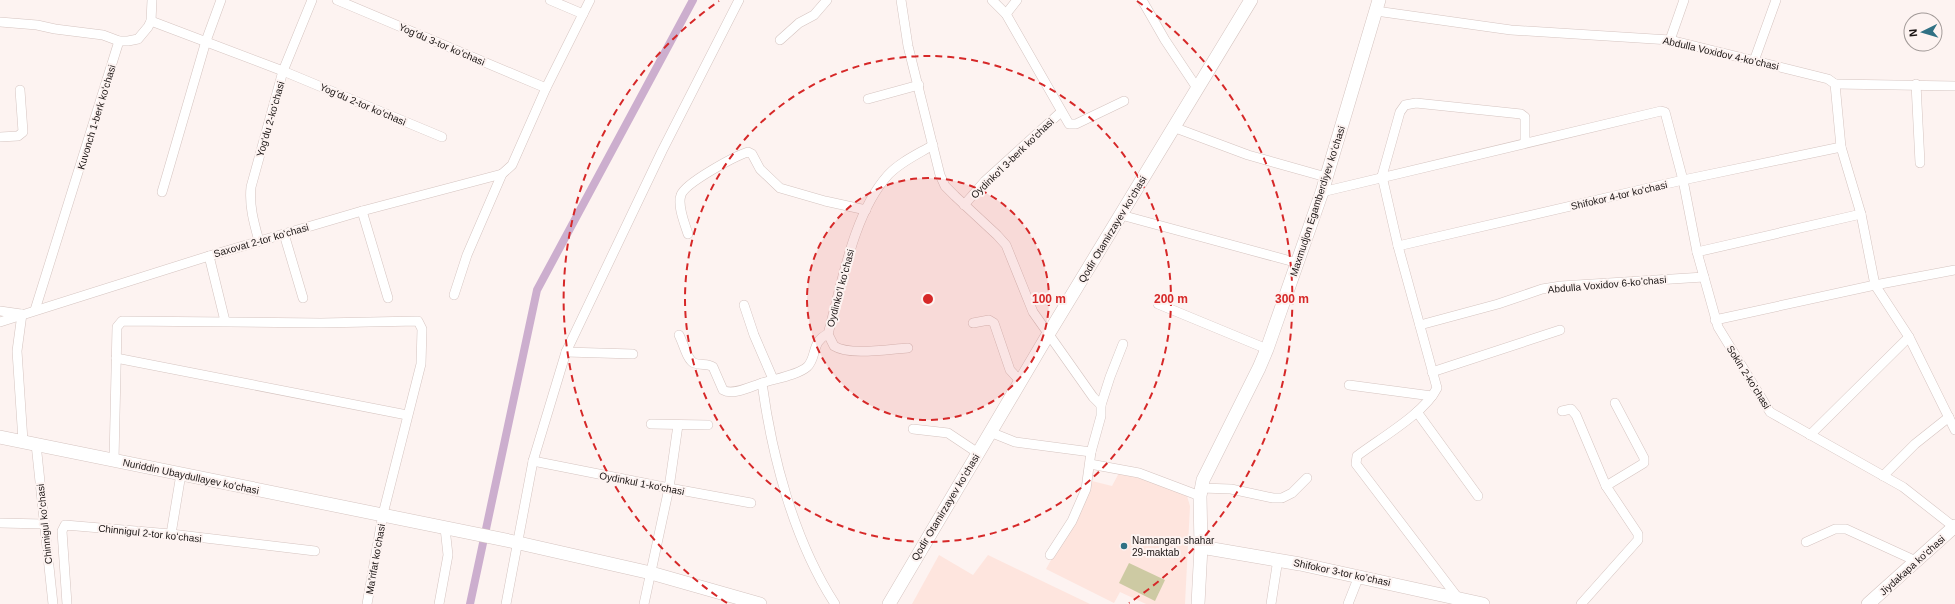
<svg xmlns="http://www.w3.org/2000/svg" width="1955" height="604" font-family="Helvetica,sans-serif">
	<rect width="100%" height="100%" fill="#fdf3f1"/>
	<!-- built -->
	<g fill="#fee5de">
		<path d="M1119,473L1141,478L1187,496L1190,506L1185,604H1146L1120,592L1114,603L1046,569L1080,508L1092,481L1112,486Z"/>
		<path d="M939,555L973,575L988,555L1090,604H912Z"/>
	</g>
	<!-- green -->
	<path fill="#cdcaa3" d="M1129,563L1165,580L1155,601L1119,583Z"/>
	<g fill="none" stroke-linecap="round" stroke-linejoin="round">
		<!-- canal -->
		<path stroke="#ccaece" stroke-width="8" d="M470,604L537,290L693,0"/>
		<!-- street casing -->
		<g stroke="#d5c4c0" stroke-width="10">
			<g id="street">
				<path d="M337,0L546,88"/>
				<path d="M550,0L583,14"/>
				<path d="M901,0L908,46L940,175L945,186L955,196L997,235L1006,245L1033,312L1093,397L1101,405"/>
				<path d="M992,0L1006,14L1069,124H1076L1124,101"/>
				<path d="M1142,0L1165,40L1197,88"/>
				<path d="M1376,11L1511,30L1670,40L1828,79L1835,84L1841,147L1861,214L1875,285L1909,337L1955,430"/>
				<path d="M1006,14L1017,0"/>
				<path d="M151,21L283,71L442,137"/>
				<path d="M0,22L37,25L55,29L103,35L119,41H128L138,39L148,27L151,21L152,0"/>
				<path d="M780,40L799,23L814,15L827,0"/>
				<path d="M1670,40L1684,0"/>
				<path d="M1754,61L1776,0"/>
				<path d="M1835,84L1955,86"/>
				<path d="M1916,84L1920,163"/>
				<path d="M868,99L919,85"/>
				<path d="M1173,127L1248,155L1326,177"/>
				<path d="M0,137L18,136L23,132L20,90"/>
				<path d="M162,192L206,41L221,0"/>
				<path d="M1322,192L1661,111L1665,112L1683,180L1697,252L1718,327L1770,412L1903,487L1954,527"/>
				<path d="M964,205L985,181L1061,112"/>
				<path d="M362,211L388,298"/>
				<path d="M1121,215L1298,263"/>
				<path d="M284,234L303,298"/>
				<path d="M688,234C685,224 677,206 681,195C685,183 735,156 748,152L752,154L760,169L780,188L825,201L866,210"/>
				<path d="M259,241C254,223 249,206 251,187L283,71L312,0"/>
				<path d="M1398,246L1683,180L1841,147"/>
				<path d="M1697,252L1861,214"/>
				<path d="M209,256L225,321"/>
				<path d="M454,295L467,255L502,174L512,165L546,88L590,0"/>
				<path d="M1158,304L1267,349"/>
				<path d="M744,305L754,335L773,379"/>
				<path d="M35,310L119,41"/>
				<path d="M0,311L21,314"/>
				<path d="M22,314L17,351L23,441"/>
				<path d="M1715,320L1875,285L1955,270"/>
				<path d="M0,322L209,256L362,211L502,174"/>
				<path d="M973,323L989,320L994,323L1010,370L1020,381"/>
				<path d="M1420,325L1498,304L1542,289L1561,286L1704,277"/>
				<path d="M828,334L834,346C850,356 889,349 908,348"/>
				<path d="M679,335C683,342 687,360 694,363C701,366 707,363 713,367L723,390C733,396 752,386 762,383"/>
				<path d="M566,352L633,354"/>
				<path d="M116,358L407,415"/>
				<path d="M1432,372L1560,330"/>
				<path d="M1349,385L1432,396"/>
				<path d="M1562,411L1571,409L1576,415L1606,486L1638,534V540L1581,604"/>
				<path d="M1417,412L1478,496"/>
				<path d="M651,424L708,425"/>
				<path d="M913,429L948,433L978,453"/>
				<path d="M990,432L1015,442L1091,452"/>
				<path d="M1810,435L1909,337"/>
				<path d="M36,444L53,604"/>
				<path d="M114,460L117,327L122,321L321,323L418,321L422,329L421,364L383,514L367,604"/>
				<path d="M533,461L669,488L751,503"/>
				<path d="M1090,464L1139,473L1200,496"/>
				<path d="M1883,476L1915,444L1949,417"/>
				<path d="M1606,486L1644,463V458L1615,403"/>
				<path d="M1201,488L1231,489L1273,498H1282L1292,493L1307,478"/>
				<path d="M0,523L44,524"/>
				<path d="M171,534L181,474"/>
				<path d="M1806,542L1835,529H1846L1916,561"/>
				<path d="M1050,555L1072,521L1086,489L1091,452L1101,416V405L1110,377L1123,344"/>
				<path d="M1458,598L1356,464L1357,456C1379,439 1425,413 1437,388L1398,246L1382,176L1400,112L1405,105L1416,103L1521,114L1525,117V143"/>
				<path d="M67,604L62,531L65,525L171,534L315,551"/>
				<path d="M439,604L448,555L445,528"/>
				<path d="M506,604L533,461L566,352L662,151L739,0"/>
				<path d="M644,604L669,488L678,425"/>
				<path d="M835,604C794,541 772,457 762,383C774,379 798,375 807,367C817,358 811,341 828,334C842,284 853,214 888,175C900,162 918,154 933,145"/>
				<path d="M1271,604L1278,559"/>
				<path d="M1348,604L1359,576"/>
			</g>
		</g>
		<!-- secondary casing -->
		<g stroke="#d5c4c0" stroke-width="14">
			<g id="secondary">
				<path d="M0,437L510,541L651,573L760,604"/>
				<path d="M1201,547L1300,564L1483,604"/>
				<path d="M889,604L1049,333L1251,0"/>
				<path d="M1198,604L1201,547L1200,496L1203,480L1259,368L1267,349L1322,192L1379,0"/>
				<path d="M1868,604L1955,526"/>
			</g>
		</g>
		<!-- street -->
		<use href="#street" stroke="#fff" stroke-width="9"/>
		<!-- secondary -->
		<use href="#secondary" stroke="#fff" stroke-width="13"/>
	</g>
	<!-- distance rings -->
	<circle cx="928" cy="299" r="121" fill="#d62828" fill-opacity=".12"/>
	<g fill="none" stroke="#d62828" stroke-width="2" stroke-dasharray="7 5">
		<circle cx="928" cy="299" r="121"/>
		<circle cx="928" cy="299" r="243"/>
		<path d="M727 603A364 364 0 0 1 719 1M1137 1A364 364 0 0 1 1129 603"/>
	</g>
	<!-- markers -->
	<circle fill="#307184" stroke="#fdf3f1" stroke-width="1.5" cx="1124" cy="546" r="4"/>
	<g text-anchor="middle" stroke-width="4" stroke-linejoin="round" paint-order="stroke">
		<!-- street labels -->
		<g font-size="10" fill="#1a1413" stroke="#fdf3f1">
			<text transform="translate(442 44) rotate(23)" y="4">Yogʻdu 3-tor koʻchasi</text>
			<text transform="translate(1721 53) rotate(13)" y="4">Abdulla Voxidov 4-ko'chasi</text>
			<text transform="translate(363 104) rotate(23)" y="4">Yogʻdu 2-tor koʻchasi</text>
			<text transform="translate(96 117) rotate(-73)" y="4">Kuvonch 1-berk koʻchasi</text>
			<text transform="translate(270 119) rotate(-74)" y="4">Yogʻdu 2-koʻchasi</text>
			<text transform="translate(1012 158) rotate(-44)" y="4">Oydinko'l 3-berk ko'chasi</text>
			<text transform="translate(1619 195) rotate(-13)" y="4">Shifokor 4-tor ko'chasi</text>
			<text transform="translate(1317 201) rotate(-72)" y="4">Maxmudjon Egamberdiyev koʻchasi</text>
			<text transform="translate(1112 229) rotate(-59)" y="4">Qodir Otamirzayev koʻchasi</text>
			<text transform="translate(261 240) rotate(-16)" y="4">Saxovat 2-tor koʻchasi</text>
			<text transform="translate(1607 284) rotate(-5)" y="4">Abdulla Voxidov 6-koʼchasi</text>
			<text transform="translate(840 288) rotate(-75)" y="4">Oydinkoʻl koʻchasi</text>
			<text transform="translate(1749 377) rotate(58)" y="4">Sokin 2-koʼchasi</text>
			<text transform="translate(191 476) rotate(12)" y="4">Nuriddin Ubaydullayev koʻchasi</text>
			<text transform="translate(642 483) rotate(11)" y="4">Oydinkul 1-ko'chasi</text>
			<text transform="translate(945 507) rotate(-59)" y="4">Qodir Otamirzayev koʻchasi</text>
			<text transform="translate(44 524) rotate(-96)" y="4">Chinnigul koʻchasi</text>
			<text transform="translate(150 533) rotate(6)" y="4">Chinnigul 2-tor koʻchasi</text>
			<text transform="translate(375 559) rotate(-80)" y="4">Maʼrifat ko'chasi</text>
			<text transform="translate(1912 565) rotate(-42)" y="4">Jiydakapa ko'chasi</text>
			<text transform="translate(1342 572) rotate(12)" y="4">Shifokor 3-tor koʼchasi</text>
		</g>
		<!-- poi labels -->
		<g font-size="10" fill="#1a1413" stroke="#fdf3f1" text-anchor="start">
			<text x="1132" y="544">Namangan shahar<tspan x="1132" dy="12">29-maktab</tspan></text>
		</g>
	</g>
	<circle cx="928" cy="299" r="6" fill="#d62828" stroke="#fdf3f1" stroke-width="2"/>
	<g font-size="12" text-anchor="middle" font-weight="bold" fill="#d62828" stroke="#fdf3f1" stroke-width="4" stroke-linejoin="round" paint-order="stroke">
		<text x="1049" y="303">100 m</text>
		<text x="1171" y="303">200 m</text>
		<text x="1292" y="303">300 m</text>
	</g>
	<!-- north arrow -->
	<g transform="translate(1923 32) rotate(265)"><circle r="19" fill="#fdf3f1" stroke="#a29a98"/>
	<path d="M0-3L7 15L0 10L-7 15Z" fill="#307184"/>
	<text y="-6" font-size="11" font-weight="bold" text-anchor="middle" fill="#1a1413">N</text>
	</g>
</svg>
